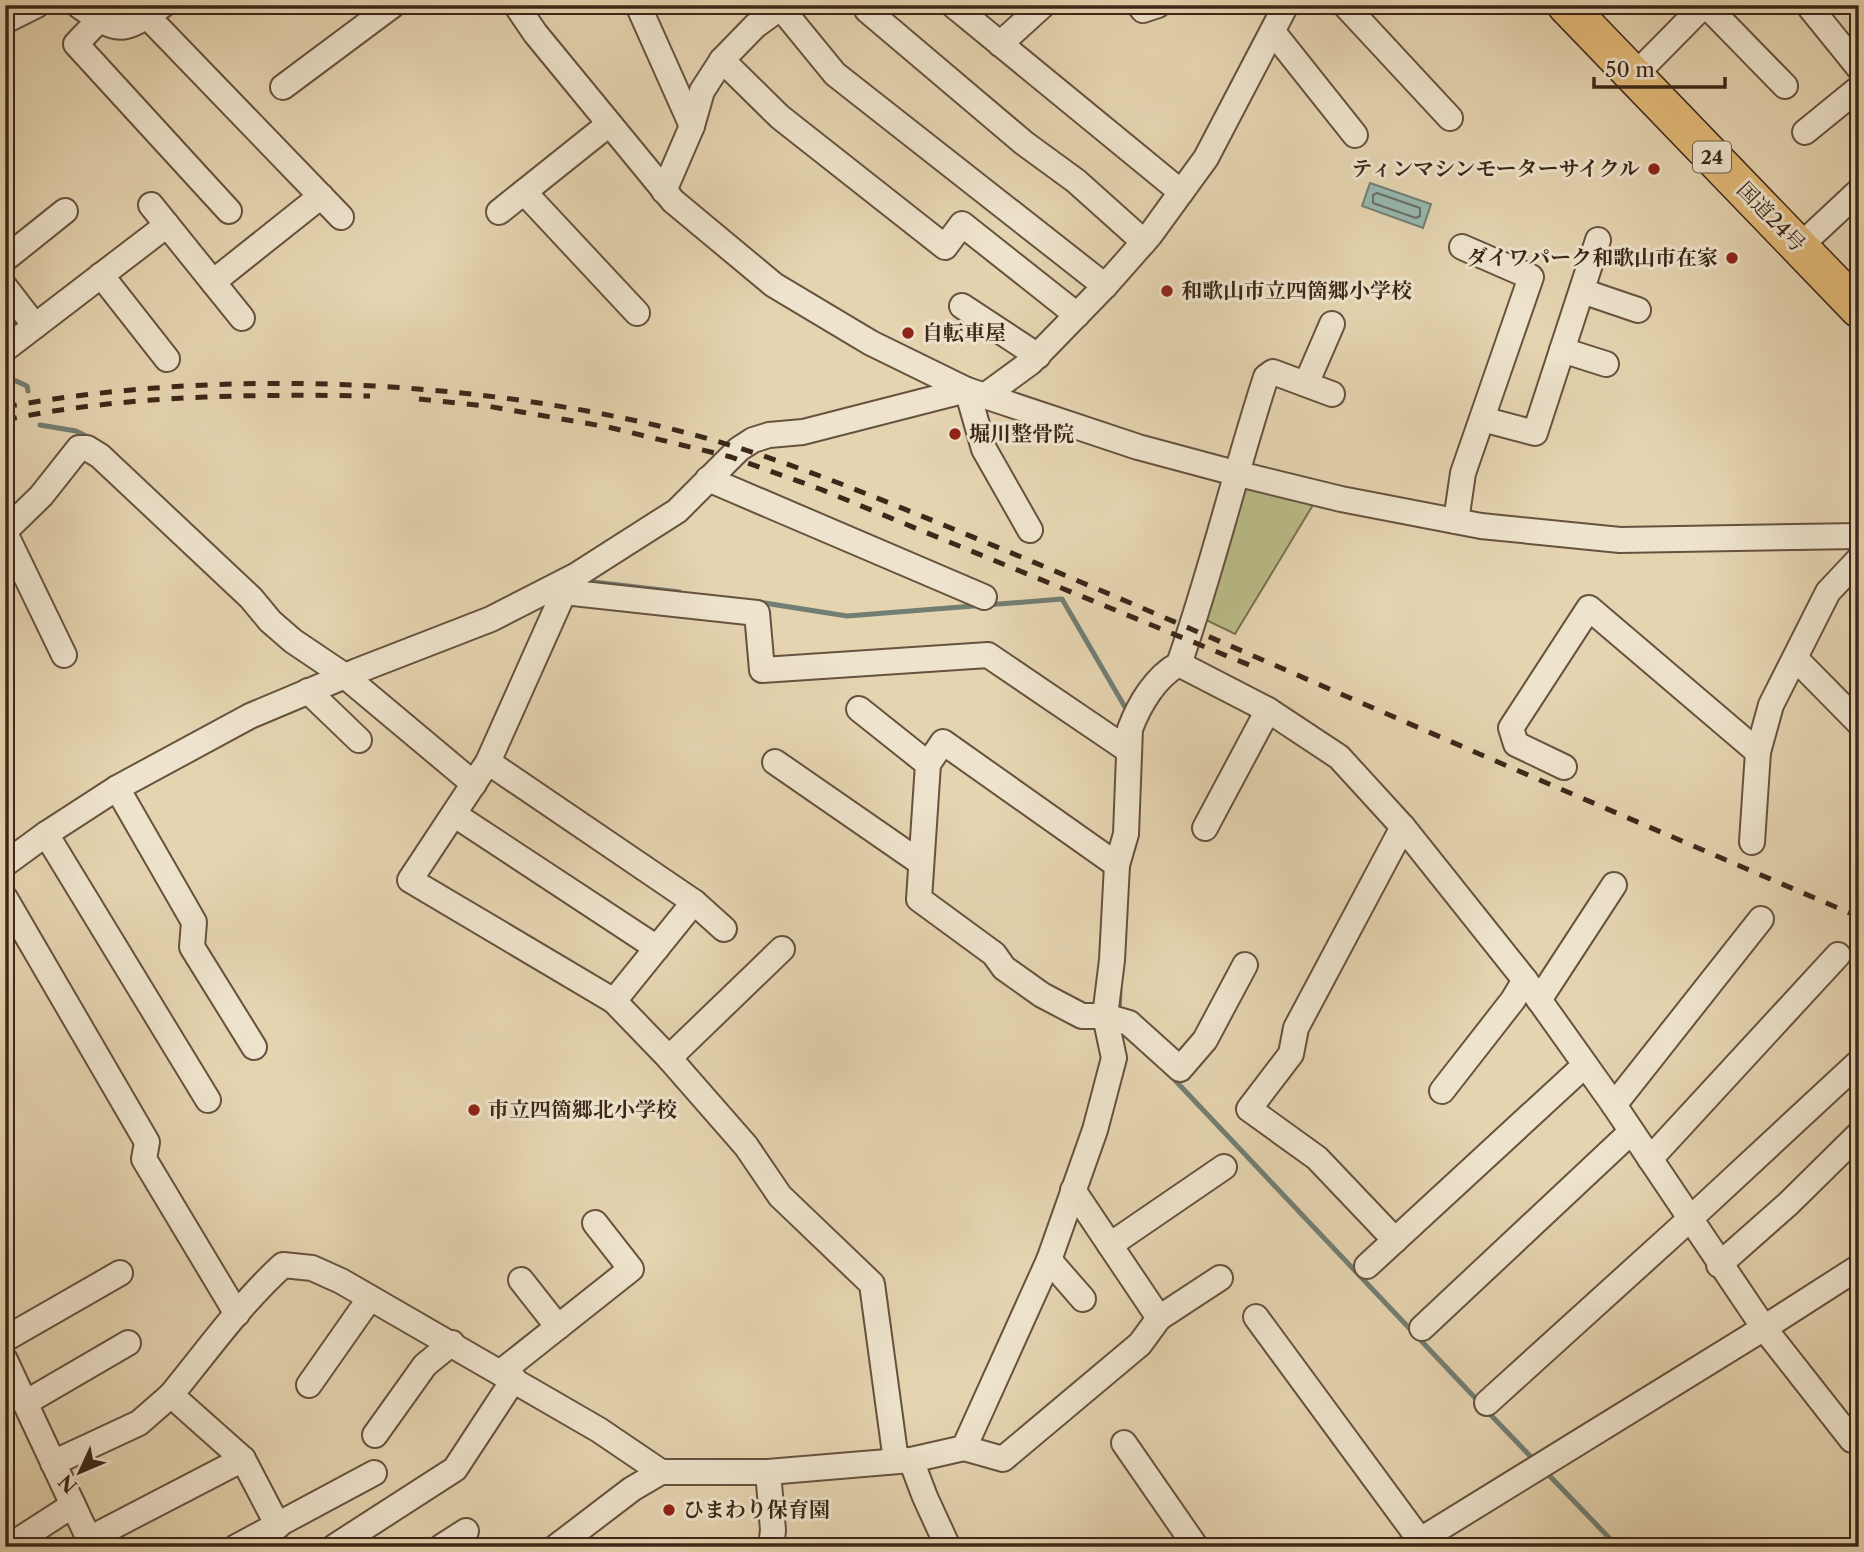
<svg xmlns="http://www.w3.org/2000/svg" width="1864" height="1552" font-family="'Libre Caslon Text','Noto Serif JP',serif">
	<rect width="100%" height="100%" fill="#e5d4b0"/>
	<filter id="stains"><feTurbulence type="fractalNoise" baseFrequency=".00286" numOctaves="4"/><feColorMatrix values="0 0 0 0 .2 0 0 0 0 .09 0 0 0 0 .02 0 0 0 .5 -.17"/></filter>
	<radialGradient id="worn" r=".72"><stop offset=".6" stop-color="#630" stop-opacity="0"/><stop offset="1" stop-color="#630" stop-opacity=".3"/></radialGradient>
	<!-- green -->
	<path fill="#b9bb88" stroke="#7a7150" stroke-width="2" d="M1242,484L1316,500L1235,634L1204,619Z"/>
	<!-- water -->
	<path fill="#96b8af" stroke="#727e73" stroke-width="2" d="M1370,183L1431,204L1423,228L1362,206Z"/>
	<g fill="none" stroke-linecap="round" stroke-linejoin="round">
		<!-- shore -->
		<path stroke="#697064" stroke-width="2" d="M1377,193L1420,208V216L1416,218L1373,203V195Z"/>
		<!-- stream -->
		<g stroke="#727e73" stroke-width="5">
			<path d="M5,376L27,386L28,391"/>
			<path d="M40,425L76,431L90,438"/>
			<path d="M585,581L679,592"/>
			<path d="M758,602L847,616L1062,599L1129,714"/>
			<path d="M1119,1013L1120,991"/>
			<path d="M1171,1076L1479,1402"/>
			<path d="M1485,1409L1534,1460"/>
			<path d="M1544,1470L1618,1547"/>
		</g>
		<!-- minor casing -->
		<g stroke="#66523f" stroke-width="28">
			<g id="minor">
				<path d="M78,5C119,34 121,34 163,5"/>
				<path d="M516,5L535,33L673,201L774,285L871,343L967,390L1138,447L1235,473L1341,499L1481,526L1620,540L1859,536"/>
				<path d="M638,5L692,126"/>
				<path d="M869,5L867,10L1024,143L1076,181L1144,242"/>
				<path d="M953,5L1181,192"/>
				<path d="M1139,5L1143,10L1158,5"/>
				<path d="M1345,5L1450,118"/>
				<path d="M1706,5L1785,86"/>
				<path d="M1808,5L1859,68"/>
				<path d="M781,8L835,74L1105,286"/>
				<path d="M147,16L341,217"/>
				<path d="M99,20L76,44L229,211"/>
				<path d="M5,21L37,5"/>
				<path d="M1273,32L1355,135"/>
				<path d="M1000,44L1043,5"/>
				<path d="M722,60L780,117L945,247L962,224L1077,315"/>
				<path d="M1634,76L1704,5"/>
				<path d="M283,87L393,5"/>
				<path d="M609,124L524,192L637,313"/>
				<path d="M1805,132L1859,88"/>
				<path d="M664,191L692,126L702,91L722,60L755,26L784,5"/>
				<path d="M151,205L242,318"/>
				<path d="M499,212L524,192"/>
				<path d="M1799,247L1859,191"/>
				<path d="M5,259L65,211"/>
				<path d="M101,275L167,359"/>
				<path d="M213,282L321,196"/>
				<path d="M5,287L35,326"/>
				<path d="M1582,291L1638,310"/>
				<path d="M962,306L1038,356"/>
				<path d="M5,349L167,225"/>
				<path d="M1562,350L1606,364"/>
				<path d="M1306,384L1332,324"/>
				<path d="M967,390L984,449L1030,530"/>
				<path d="M986,395L1031,362L1105,286L1150,235L1206,158L1286,5"/>
				<path d="M1482,419L1535,433L1598,240"/>
				<path d="M708,479L984,597"/>
				<path d="M1456,521L1463,473L1531,277L1462,247"/>
				<path d="M5,531L41,496L79,448H87L100,456L251,598L270,621L293,641L345,676L474,784"/>
				<path d="M5,533L64,655"/>
				<path d="M561,584L564,592L488,762L410,880L614,1001L669,1058L746,1146L780,1196L872,1284L896,1461"/>
				<path d="M564,592L757,613L762,670L988,655L1128,750"/>
				<path d="M1796,659L1859,723"/>
				<path d="M1179,664L1268,710L1339,757L1403,827L1525,980L1614,1105L1764,1328L1852,1440L1859,1442"/>
				<path d="M308,691L359,740"/>
				<path d="M859,709L928,764"/>
				<path d="M488,762L694,902L724,929"/>
				<path d="M775,762L921,863"/>
				<path d="M1564,767L1516,744L1511,728L1589,608L1758,752"/>
				<path d="M117,788L194,922L192,947L254,1047"/>
				<path d="M455,815L657,948"/>
				<path d="M1205,828L1268,710"/>
				<path d="M46,834L208,1100"/>
				<path d="M1752,842L1758,752L1771,705L1828,592L1859,559"/>
				<path d="M5,864L46,834L117,788L250,716L357,671L491,619L575,576L677,511L739,449L753,440L769,435L803,432L967,390"/>
				<path d="M1117,865L943,742L928,764L919,899L994,954L1004,968L1042,995L1082,1016H1105L1129,1023L1180,1069L1205,1040L1245,965"/>
				<path d="M5,898L147,1142L144,1159L237,1314"/>
				<path d="M1539,1000L1614,885"/>
				<path d="M614,1001L694,902"/>
				<path d="M669,1058L782,949"/>
				<path d="M1442,1091L1513,1000L1525,980"/>
				<path d="M1614,1105L1761,919"/>
				<path d="M1650,1159L1838,955"/>
				<path d="M1073,1190L1159,1318L1220,1278"/>
				<path d="M1395,1240L1317,1158L1249,1109L1291,1054L1296,1028L1403,827"/>
				<path d="M1110,1245L1224,1167"/>
				<path d="M1049,1260L1083,1299"/>
				<path d="M1719,1265L1788,1204L1859,1134"/>
				<path d="M1367,1266L1585,1065"/>
				<path d="M521,1280L558,1327"/>
				<path d="M1256,1317L1420,1540"/>
				<path d="M1422,1328L1631,1132"/>
				<path d="M5,1339L120,1273"/>
				<path d="M5,1360L73,1505"/>
				<path d="M501,1372L631,1269L595,1223"/>
				<path d="M309,1385L370,1298"/>
				<path d="M25,1403L128,1343"/>
				<path d="M1487,1403L1691,1218L1859,1062"/>
				<path d="M375,1435L425,1365L452,1343"/>
				<path d="M1124,1443L1196,1547"/>
				<path d="M964,1448L1003,1459L1140,1344L1159,1318"/>
				<path d="M243,1459L278,1526"/>
				<path d="M911,1460L925,1497L948,1547"/>
				<path d="M53,1463L139,1423L171,1395"/>
				<path d="M768,1472L773,1530L771,1547"/>
				<path d="M8,1547L73,1505L89,1539L243,1459L171,1395C207,1351 241,1303 283,1265L312,1268L341,1281L599,1430L661,1472"/>
				<path d="M236,1547L374,1473"/>
				<path d="M334,1547L455,1469L514,1379"/>
				<path d="M441,1547L466,1531"/>
				<path d="M556,1547L632,1489L661,1472H768L911,1460L964,1448L1049,1260L1095,1130L1114,1058L1105,1016L1112,960L1117,865L1126,834L1130,729C1139,705 1155,677 1179,664C1212,570 1235,472 1266,377L1273,372L1332,394"/>
				<path d="M1409,1547L1764,1328L1859,1267"/>
			</g>
		</g>
		<!-- highway casing -->
		<g stroke="#3c2719" stroke-width="40">
			<path id="highway" d="M1566,5L1859,309"/>
		</g>
		<!-- minor -->
		<use href="#minor" stroke="#eee3cc" stroke-width="24"/>
		<!-- highway -->
		<use href="#highway" stroke="#e2ba78" stroke-width="37"/>
		<!-- rail -->
		<g stroke="#3c2719" stroke-width="5" stroke-dasharray="12 12" stroke-linecap="butt">
			<path d="M419,399L487,406L608,427L731,457L820,489L1254,667"/>
			<path d="M5,407C213,369 454,378 659,426C758,449 853,488 946,526C1056,571 1164,617 1272,664C1467,749 1663,833 1859,917"/>
			<path d="M5,420C124,395 249,394 370,396"/>
		</g>
	</g>
	<!-- markers -->
	<g fill="#8f2418" stroke="#eee3cc" stroke-width="2.5">
		<circle cx="1654" cy="169" r="7"/>
		<circle cx="1732" cy="258" r="7"/>
		<circle cx="1167" cy="291" r="7"/>
		<circle cx="908" cy="333" r="7"/>
		<circle cx="955" cy="434" r="7"/>
		<circle cx="474" cy="1110" r="7"/>
		<circle cx="669" cy="1510" r="7"/>
	</g>
	<g text-anchor="middle" stroke-width="6" stroke-linejoin="round" paint-order="stroke">
		<!-- shield labels -->
		<rect fill="#eee3cc" stroke="#715f4f" stroke-width="2" x="1693" y="141.5" width="38" height="31" rx="5"/>
		<g font-size="19" font-weight="bold" fill="#3c2719">
			<text x="1712" y="164">24</text>
		</g>
		<!-- poi labels -->
		<g font-size="21" font-weight="bold" fill="#3c2719" stroke="#eee3cc" text-anchor="start">
			<text x="1640" y="176" text-anchor="end">ティンマシンモーターサイクル</text>
			<text x="1718" y="265" text-anchor="end">ダイワパーク和歌山市在家</text>
			<text x="1181" y="298">和歌山市立四箇郷小学校</text>
			<text x="922" y="340">自転車屋</text>
			<text x="969" y="441">堀川整骨院</text>
			<text x="488" y="1117">市立四箇郷北小学校</text>
			<text x="683" y="1517">ひまわり保育園</text>
		</g>
		<!-- street labels -->
		<g font-size="21" fill="#3c2719" stroke="#eee3cc">
			<text transform="translate(1771 217) rotate(46)" y="7">国道24号</text>
		</g>
	</g>
	<!-- margin -->
	<rect width="1864" height="1552" fill="none" stroke="#e5d4b0" stroke-width="28"/>
	<rect x="7" y="7" width="1850" height="1538" fill="none" stroke="#3c2719" stroke-width="3.5"/>
	<rect x="14" y="14" width="1836" height="1524" fill="none" stroke="#3c2719" stroke-width="2"/>
	<!-- north arrow -->
	<g transform="translate(80 1472) rotate(226)" stroke="#eee3cc" stroke-width="5" paint-order="stroke">
	<path d="M0-5L12 26L0 18L-12 26Z" fill="#3c2719"/>
	<text y="-10" font-size="19" font-weight="bold" text-anchor="middle" fill="#3c2719">N</text>
	</g>
	<!-- scale -->
	<path d="M1594 77v10h131v-10" fill="none" stroke="#3c2719" stroke-width="3.5"/>
	<text x="1605" y="77" font-size="21" fill="#3c2719" stroke="#eee3cc" stroke-width="5" paint-order="stroke">50 m</text>
	<rect width="100%" height="100%" filter="url(#stains)"/>
	<rect width="100%" height="100%" fill="url(#worn)"/>
</svg>
